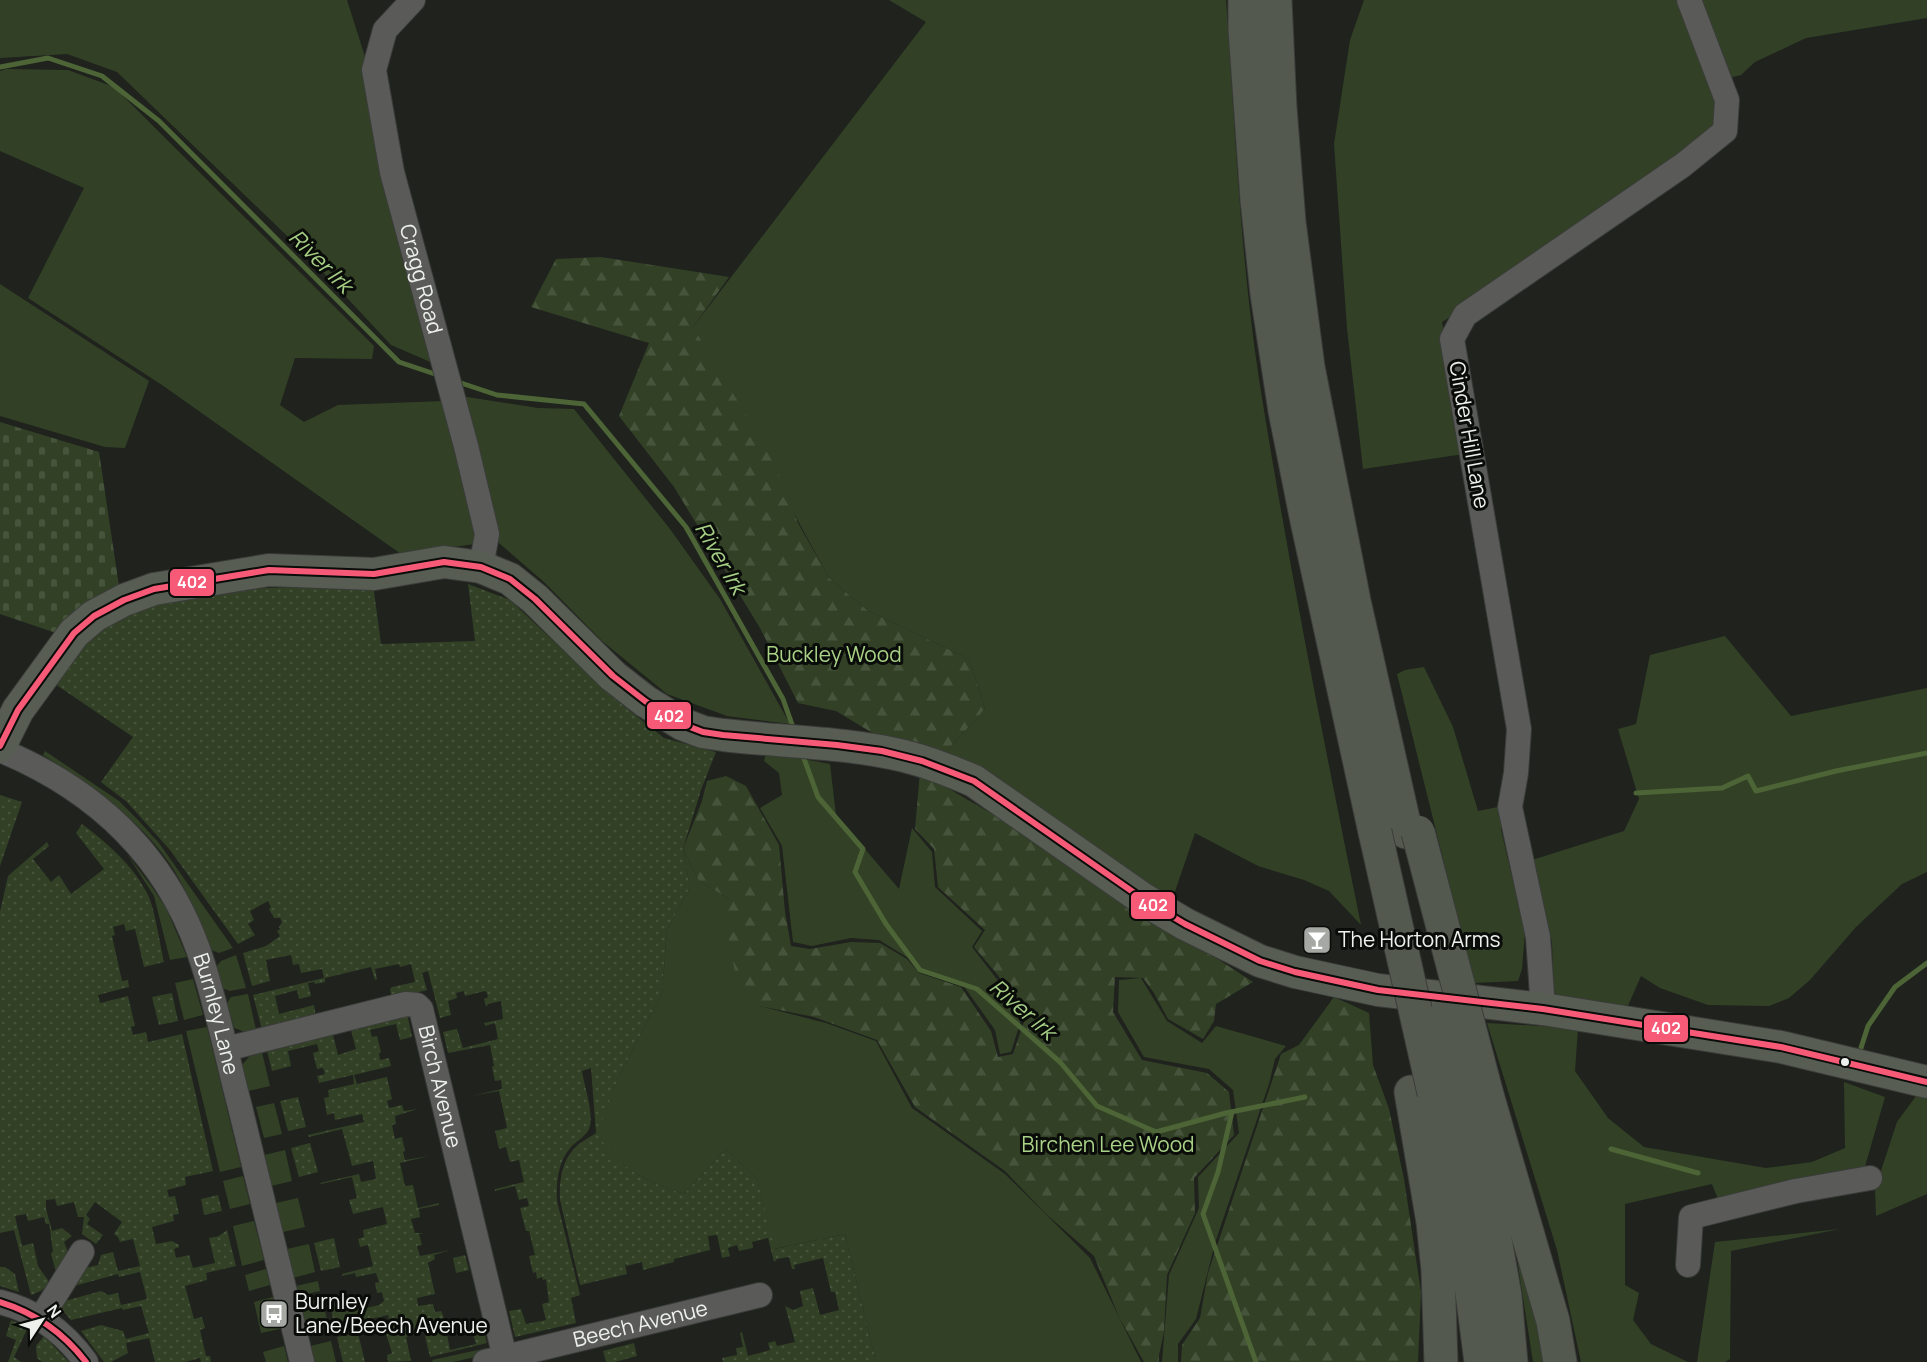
<svg xmlns="http://www.w3.org/2000/svg" width="1927" height="1362" font-family="Manrope,sans-serif">
	<defs>
		<pattern id="forest-firs" width="22" height="20" patternUnits="userSpaceOnUse" patternTransform="scale(1.5)"><rect width="22" height="20" fill="#324126"/><path d="M5 1l3.5 6h-7zM16 11l3.5 6h-7z" fill="#46543b"/></pattern>
		<pattern id="cemetery-stones" width="16" height="16" patternUnits="userSpaceOnUse" patternTransform="scale(1.5)"><rect width="16" height="16" fill="#324126"/><path d="M2 7V4a2 2 0 0 1 4 0v3zM10 15v-3a2 2 0 0 1 4 0v3z" fill="#46543b"/></pattern>
		<pattern id="park-dots" width="8" height="8" patternUnits="userSpaceOnUse" patternTransform="scale(1.5)"><rect width="8" height="8" fill="#324126"/><path d="M2 2h.1M6 6h.1" fill="none" stroke="#46543b" stroke-width="1.8" stroke-linecap="round"/></pattern>
	</defs>
	<rect width="100%" height="100%" fill="#1f221d"/>
	<!-- grass -->
	<g fill="#324126">
		<path d="M0,0H347L367,63L435,364L391,345L308,256L117,72L67,54L0,58Z"/>
		<path d="M889,0H1226C1235,126 1240,254 1259,379C1288,562 1324,743 1361,925L1329,891L1304,880L1258,866L1195,833L1171,903L1049,824L946,752L985,709L969,659L867,610L829,578L693,327L926,22Z"/>
		<path d="M1364,0H1684L1718,90V128L1504,283L1442,322L1464,454L1363,469L1347,328L1334,144L1350,40Z"/>
		<path d="M1698,0H1927V18L1806,38L1755,62L1741,75L1729,78Z"/>
		<path d="M6,69L68,70L114,87L374,346L372,359L295,358L280,405L304,422L338,405L444,401L478,519L475,544L401,554L162,385L28,298L84,188L0,151V71Z"/>
		<path d="M0,284L149,381L125,448L105,447L0,416Z"/>
		<path d="M461,396L538,408L574,409L670,529L720,599L790,724L727,716L667,694L602,641L545,583L499,543Z"/>
		<path d="M1725,636L1791,716L1927,688V872L1902,884L1856,927L1810,980L1789,998L1769,1006L1708,1005L1660,988L1641,976L1627,1008L1554,1000L1552,942L1532,860L1624,831L1639,799L1618,729L1636,724L1650,655Z"/>
		<path d="M1424,667L1453,727L1478,811L1503,806L1501,830L1525,932L1522,969L1518,981L1474,983L1397,674L1405,670Z"/>
		<path d="M45,751L119,801L137,819L159,843L233,948L219,953L211,950C200,923 189,895 174,870C142,820 92,786 43,755Z"/>
		<path d="M766,752L830,764L836,815L899,889L912,828L932,852L935,887L982,931L972,947L999,982L1022,1017L1011,1052L1000,1054L995,1030L963,985L921,971L910,959L879,940L851,938L812,946L793,942L782,846L760,808L782,795L779,773L764,761Z"/>
		<path d="M683,849L699,881L731,900L760,1006L826,1023L876,1041L912,1108L1005,1174L1090,1258L1141,1362H876L845,1234L774,1249L757,1179L726,1149L684,1194C646,1181 618,1169 596,1133L619,1076L662,993L667,930L690,887Z"/>
		<path d="M127,854L152,887L166,908L187,957L170,960L154,896Z"/>
		<path d="M236,955L246,988L230,991L222,988L216,967L221,961Z"/>
		<path d="M1141,978L1167,1021L1202,1043L1216,1026L1286,1046L1275,1059L1269,1084L1215,1243L1196,1319L1178,1344V1362H1162L1169,1275L1199,1208L1198,1177L1239,1133L1233,1090L1209,1069L1144,1057L1118,1012L1119,980Z"/>
		<path d="M193,979L203,1015L184,1020L175,983Z"/>
		<path d="M248,994L257,1034V1036L234,1028L227,1003L231,997Z"/>
		<path d="M1487,1023L1578,1028L1575,1071L1608,1118L1644,1147L1766,1168L1812,1162L1845,1148L1844,1082L1885,1097L1864,1170L1718,1199L1712,1184L1625,1204V1285L1639,1293L1633,1320L1651,1344L1688,1362H1581L1557,1250Z"/>
		<path d="M207,1027L241,1167L220,1172L186,1031Z"/>
		<path d="M260,1044L270,1086L248,1091L242,1065Z"/>
		<path d="M1916,1096L1927,1099V1194L1876,1216L1875,1189L1897,1122Z"/>
		<path d="M274,1103L282,1134L264,1138L256,1107Z"/>
		<path d="M285,1150L292,1181L271,1186L264,1155Z"/>
		<path d="M243,1176L250,1204L230,1209L223,1181Z"/>
		<path d="M1507,1195L1548,1362H1533Z"/>
		<path d="M298,1198L305,1227L283,1232L276,1203Z"/>
		<path d="M254,1221L264,1260L242,1266L233,1226Z"/>
		<path d="M1840,1229L1731,1251L1730,1359L1725,1362H1697L1715,1242Z"/>
		<path d="M309,1244L315,1272L293,1278L287,1249Z"/>
		<path d="M266,1269L270,1285L249,1291L245,1275Z"/>
		<path d="M318,1281L320,1291L298,1296L296,1286Z"/>
		<path d="M273,1297L280,1329L261,1333L254,1302Z"/>
		<path d="M322,1298L329,1328L307,1333L300,1303Z"/>
		<path d="M331,1341L336,1362H314L310,1346Z"/>
		<path d="M284,1346L288,1362H266L263,1352Z"/>
		<path d="M487,1348L489,1354L453,1362H433L432,1360Z"/>
	</g>
	<!-- forest -->
	<g fill="url(#forest-firs)">
		<path d="M601,257L729,277L693,327L773,460L798,523L829,578L867,610L969,659L985,709L946,752L884,740L836,711L798,703L760,628L674,487L619,416L649,343L531,307L556,259Z"/>
		<path d="M920,772L1023,832L1253,982L1216,1004L1214,1021L1203,1039L1168,1019L1154,993L1143,978L1115,977L1113,1012L1142,1060L1207,1073L1229,1092L1234,1135L1194,1178L1195,1213L1167,1275L1164,1332L1159,1355V1362H1144L1119,1317L1094,1256L1045,1213L1005,1171L915,1107L877,1040L814,1017L760,1006L736,978L725,917L731,900L699,881L683,849L702,801L707,781L726,776L746,786L779,845L785,912L791,946L810,949L851,942L880,943L907,959L919,973L961,987L991,1031L998,1057L1013,1054L1026,1016L997,974L974,947L985,930L938,887L934,849L915,829Z"/>
		<path d="M1334,997L1369,1013L1373,1065L1389,1109L1404,1179L1421,1292L1418,1362H1181L1182,1345L1200,1318L1208,1273L1281,1054L1299,1045Z"/>
	</g>
	<!-- cemetery -->
	<path fill="url(#cemetery-stones)" d="M0,422L99,452L119,586L59,634L0,614Z"/>
	<!-- park -->
	<g fill="url(#park-dots)">
		<path d="M373,584L381,644L475,641L468,584L510,600L614,698L664,738L716,752L701,790L683,849L690,887L667,930L662,993L619,1076L597,1133C618,1169 646,1181 684,1194L726,1149L757,1179L775,1249L845,1234L876,1362H723L722,1358L737,1355L736,1348L743,1347L740,1333L742,1332L748,1356L770,1350L768,1343L775,1341L777,1346L795,1342L785,1306L793,1310L803,1306L800,1291L813,1288L820,1315L839,1310L835,1292H831L823,1258L794,1265L795,1269H792L789,1257L777,1259L774,1262L768,1238L752,1242L753,1248L739,1251L737,1245L728,1248L730,1256L722,1258L717,1235L708,1236L710,1250L674,1259V1262L643,1270L642,1262L627,1266L625,1264L627,1274L580,1285L560,1200C559,1184 561,1163 573,1150C578,1143 589,1138 596,1133L591,1068L582,1071C584,1085 596,1119 588,1131C584,1137 576,1142 571,1147C558,1162 556,1182 557,1201L580,1295L571,1298L576,1323L515,1337L509,1311L521,1309L526,1324L546,1320L542,1304L549,1302L546,1279L543,1280L542,1277L537,1279L536,1272L533,1273L529,1256L535,1255L529,1231H526L520,1208L529,1206L527,1198L519,1200L515,1186L495,1191V1189L524,1182L519,1160L510,1162L506,1147L499,1149L495,1131L507,1128L499,1091L471,1096L502,1089L501,1080L495,1081L492,1067L494,1066L490,1045L448,1053L443,1032L457,1029L463,1048L498,1039L495,1023L485,1026L484,1023L503,1019L501,1001L488,1004L486,1007L484,999L488,997L487,993L485,991L465,996L464,991L456,993L457,998L448,1001L451,1015L440,1018L428,971L422,973L427,990L392,999L390,989L392,987L415,982L411,964L400,967L399,964L375,969L377,979L375,980L371,967L325,978V982L315,984L314,982L308,983L311,996L299,999L297,990L275,996L279,1014L314,1005L316,1017L262,1030L253,995L324,978L322,969L301,973L299,964L293,965L291,955L266,960L270,981L252,986L243,953L266,946L280,936L277,931L280,929L279,927L282,922L280,918H274L269,909L271,907L268,901L250,911L254,920L248,924L255,935L238,944L170,850L127,802L101,782L133,737L52,682L92,627L125,613L217,590Z"/>
		<path d="M0,795L22,802L0,866Z"/>
		<path d="M82,824C107,843 134,866 148,895C155,910 160,944 164,962L144,967L135,929L126,931L124,924L113,927L115,935L112,936L122,981L128,980L129,987L98,995L100,1003L128,996L135,1026L131,1027L133,1035L146,1032L148,1042L182,1034L213,1171L185,1177L186,1185L167,1190L169,1197L175,1196L179,1214L173,1215L174,1221L152,1227L156,1244L172,1241L179,1245V1247L174,1249L176,1258L189,1255L193,1268L215,1263L209,1238L219,1236L227,1230L236,1266L206,1273L207,1280L185,1286L194,1319L202,1317L205,1328L200,1330L206,1356H210L211,1362H201L200,1358L185,1362H155L149,1338L126,1343L128,1353L111,1362H104L81,1331L101,1325L123,1331L126,1339L149,1333L141,1306L123,1310L122,1308L71,1320L62,1310L65,1301L101,1291L108,1295L118,1293L121,1305L147,1299L140,1272L119,1277L118,1274L74,1286L85,1268L98,1265L101,1255L113,1252L118,1271L140,1266L133,1239L120,1242L118,1237L114,1234L122,1222L95,1202L86,1215L90,1219L87,1224L103,1235L96,1244L82,1234L84,1217H78L74,1202L57,1206L55,1199L46,1200V1209L52,1231L62,1228L72,1236L64,1242L68,1252L56,1272L51,1254L53,1251C51,1242 51,1233 49,1224H46L44,1217L28,1221L26,1214L15,1216L22,1246L33,1243L38,1266L50,1283L41,1291L31,1295L14,1230L0,1233V912L8,876L47,842L49,846L33,859L51,882L59,875L71,894L104,869L76,833Z"/>
		<path d="M172,993L178,1021L159,1025L152,997Z"/>
		<path d="M407,1013L412,1037L400,1040L396,1024L370,1030L372,1037L377,1036L381,1052L379,1053L380,1060L389,1058L391,1066L354,1075L357,1084L387,1077L392,1099L387,1101L389,1108L402,1105L404,1111L418,1109L395,1116L396,1124L392,1125L395,1139L402,1137L405,1151L403,1152L405,1160L429,1156L400,1163L405,1186L413,1185L418,1208L439,1203V1205L419,1209L420,1217L411,1219L415,1233H424L419,1234L422,1245L417,1246L420,1256L451,1250L434,1255L435,1259L428,1263L435,1294L417,1298L418,1306L433,1304L435,1312L441,1311L444,1318L450,1350L476,1344L469,1321L481,1318L487,1343L430,1357L424,1332L406,1337L411,1361L388,1362L387,1355L392,1353L384,1327L390,1325L388,1315L335,1327L328,1297L346,1293L349,1312L379,1305L384,1301L382,1292L377,1293L375,1283L379,1282L376,1273L356,1277L355,1273L342,1276V1274L373,1266L368,1245L360,1247L358,1239L364,1237L363,1230L387,1224L383,1207L353,1214L349,1200L357,1198L352,1177L321,1184L320,1183L359,1174L361,1182L376,1179L373,1161L352,1166L342,1129L309,1137L308,1135L364,1122L362,1114L335,1120L334,1113L327,1115L324,1098L329,1097L328,1090L354,1084L353,1075L319,1083L317,1076L325,1074L323,1068L317,1069L313,1053L319,1051L317,1044L288,1051L291,1066L272,1071L266,1047L332,1031L338,1055L356,1049L350,1027Z"/>
		<path d="M298,1097L306,1127L288,1131L280,1101Z"/>
		<path d="M310,1143L318,1172L299,1177L291,1148Z"/>
		<path d="M218,1195L222,1211L204,1215L201,1199Z"/>
		<path d="M334,1238L340,1267L321,1271L314,1243Z"/>
		<path d="M465,1255L469,1270L456,1273L453,1258Z"/>
		<path d="M0,1267H5L15,1274L19,1292L0,1286Z"/>
		<path d="M11,1320L28,1327L14,1357L21,1362H8L16,1340L6,1336Z"/>
		<path d="M358,1333L365,1362H343L337,1337Z"/>
		<path d="M44,1336L69,1362H42L37,1358L36,1346Z"/>
		<path d="M634,1343L637,1356L615,1362H606L603,1351Z"/>
	</g>
	<g fill="none" stroke-linecap="round" stroke-linejoin="round">
		<!-- stream -->
		<g stroke="#4c6436" stroke-width="5">
			<path d="M0,67L48,58L102,76L159,121L399,362L441,376"/>
			<path d="M455,381L497,395L584,404L686,527L783,699L794,730"/>
			<path d="M802,753L818,797L863,849L855,872L886,924L920,970L977,989L1060,1062L1097,1106L1156,1132L1226,1113L1305,1097"/>
			<path d="M1636,793L1722,788L1748,776L1756,791L1836,771L1927,753"/>
			<path d="M1860,1051L1868,1026L1895,987L1927,963"/>
			<path d="M1232,1112L1218,1172L1203,1214L1256,1362"/>
			<path d="M1611,1149L1698,1173"/>
		</g>
		<!-- minor casing -->
		<g stroke="#3a3c39" stroke-width="26">
			<g id="minor">
				<path id="s1" d="M413,0L385,30L374,70L392,172L466,446L487,534L481,567"/>
				<path id="s2" d="M0,750C94,789 163,852 198,949C216,1000 226,1054 240,1107C261,1192 281,1277 302,1362"/>
				<path d="M1543,1009L1538,937L1510,807L1516,773L1519,729L1452,339L1465,315L1683,165L1725,131L1727,100L1689,0"/>
				<path id="s3" d="M226,1049L406,1004L417,1005L421,1009L506,1362"/>
				<path d="M1688,1265L1691,1217L1796,1191L1870,1178"/>
				<path d="M0,1302C37,1311 64,1332 86,1362"/>
				<path d="M41,1318L82,1252"/>
				<path id="s4" d="M485,1362L760,1295"/>
			</g>
		</g>
		<!-- major casing -->
		<g stroke="#3a3c39" stroke-width="34">
			<path id="major" d="M0,746L18,710L74,633L94,616L124,600L154,589L269,570L374,574L444,562L481,567L510,579L535,599L613,676L645,701L682,724L703,732L723,735C783,742 845,742 904,756C928,762 951,771 974,781L1143,899L1185,924L1260,961L1295,972L1378,990L1543,1009L1781,1047L1927,1082"/>
		</g>
		<!-- highway casing -->
		<g stroke="#3a3c39" stroke-width="35">
			<g id="highway">
				<path d="M1245,0V29L1257,200L1267,294L1285,411L1307,521L1375,832"/>
				<path d="M1275,0L1280,108L1289,222L1308,367L1354,601L1406,832"/>
				<path d="M1411,1092L1433,1222L1438,1270L1441,1362"/>
				<path d="M1434,1093L1467,1254L1481,1362"/>
				<path d="M1487,1095L1553,1321L1560,1362"/>
				<path d="M1462,1098L1488,1199L1505,1296L1511,1362"/>
			</g>
		</g>
		<!-- minor -->
		<use href="#minor" stroke="#5a5b58" stroke-width="24"/>
		<!-- major -->
		<use href="#major" stroke="#585d54" stroke-width="32"/>
		<!-- highway -->
		<use href="#highway" stroke="#545950" stroke-width="33"/>
		<!-- highway-bridge casing -->
		<g stroke="#3a3c39" stroke-width="35" stroke-linecap="butt">
			<g id="highway-bridge">
				<path d="M1375,832L1434,1093"/>
				<path d="M1418,832L1487,1095"/>
				<path d="M1445,1016L1462,1098"/>
			</g>
		</g>
		<!-- highway-bridge -->
		<use href="#highway-bridge" stroke="#545950" stroke-width="33"/>
		<!-- bus-1 casing -->
		<g stroke="#0a0c09" stroke-width="10">
			<g id="bus-1">
				<path d="M0,746L18,710L74,633L94,616L124,600L154,589L269,570L374,574L444,562L481,567L510,579L535,599L613,676L645,701L682,724L703,732L723,735L837,745L882,751L922,761L974,781L1143,899L1185,924L1260,961L1295,972L1378,990L1543,1009L1781,1047L1927,1082"/>
				<path d="M0,1302C36,1313 63,1332 86,1362"/>
			</g>
		</g>
		<!-- bus-1 -->
		<use href="#bus-1" stroke="#f75a77" stroke-width="6"/>
	</g>
	<!-- icons -->
	<defs>
		<g id="bar-square" transform="scale(1.5)"><rect x="-9" y="-9" width="18" height="18" rx="4" fill="#a5a8a3" stroke="#0a0c09"/><path d="M-6-5H6L.8 .8V4.5H3.5V6h-7V4.5H-.8V.8Z" fill="#fff"/></g>
		<g id="bus-square" transform="scale(1.5)"><rect x="-9" y="-9" width="18" height="18" rx="4" fill="#a5a8a3" stroke="#0a0c09"/><path d="M-5-6H5V4H4V6H2V4H-2V6H-4V4H-5ZM-3.5-4V0h7V-4ZM-3.5 1.2v1.5H-2V1.2ZM2 1.2v1.5H3.5V1.2Z" fill="#fff"/></g>
	</defs>
	<g fill-rule="evenodd">
		<use href="#bar-square" x="1317" y="940"/>
		<use href="#bus-square" x="274" y="1314"/>
	</g>
	<!-- markers -->
	<circle fill="#edf0eb" stroke="#0a0c09" stroke-width="2" cx="1845" cy="1062" r="5"/>
	<g text-anchor="middle" stroke-width="6" stroke-linejoin="round" paint-order="stroke">
		<!-- street labels -->
		<g font-size="21" fill="#edf0eb" stroke="#0a0c09">
			<text dy="7" stroke="none"><textPath href="#s1" startOffset="297">Cragg Road</textPath></text>
			<text transform="translate(1469 435) rotate(80)" y="7">Cinder Hill Lane</text>
			<text dy="7" stroke="none"><textPath href="#s2" startOffset="357">Burnley Lane</textPath></text>
			<text dy="7" stroke="none"><textPath href="#s3" startOffset="282">Birch Avenue</textPath></text>
			<text dy="7" stroke="none"><textPath href="#s4" startOffset="160">Beech Avenue</textPath></text>
		</g>
		<!-- park labels -->
		<g font-size="21" fill="#a9d287" stroke="#0a0c09">
			<text x="834" y="662">Buckley Wood</text>
			<text x="1108" y="1152">Birchen Lee Wood</text>
		</g>
		<!-- poi labels -->
		<g font-size="21" fill="#edf0eb" stroke="#0a0c09" text-anchor="start">
			<text x="1338" y="947">The Horton Arms</text>
			<text x="295" y="1309">Burnley<tspan x="295" dy="24">Lane/Beech Avenue</tspan></text>
		</g>
		<!-- water labels -->
		<g font-size="22" font-style="italic" fill="#a6cf85" stroke="#0a0c09">
			<text transform="translate(321 261) rotate(45)" y="8">River Irk</text>
			<text transform="translate(721 558) rotate(60)" y="8">River Irk</text>
			<text transform="translate(1023 1009) rotate(41)" y="8">River Irk</text>
		</g>
	</g>
	<g stroke="#0a0c09" stroke-width="2">
		<rect x="169" y="568" width="46" height="29" rx="6" fill="#f75a77"/>
		<rect x="646" y="701" width="46" height="29" rx="6" fill="#f75a77"/>
		<rect x="1130" y="891" width="46" height="29" rx="6" fill="#f75a77"/>
		<rect x="1643" y="1014" width="46" height="29" rx="6" fill="#f75a77"/>
	</g>
	<g font-size="16" text-anchor="middle" font-weight="bold" fill="#fff">
		<text x="192" y="588">402</text>
		<text x="669" y="722">402</text>
		<text x="1153" y="911">402</text>
		<text x="1666" y="1034">402</text>
	</g>
	<!-- north arrow -->
	<g transform="translate(42 1320) rotate(54)" stroke="#0a0c09" stroke-width="4.5" paint-order="stroke">
	<path d="M0-4.5L10 22L0 15L-10 22Z" fill="#edf0eb"/>
	<text y="-9" font-size="16" font-weight="bold" text-anchor="middle" fill="#edf0eb">N</text>
	</g>
</svg>
